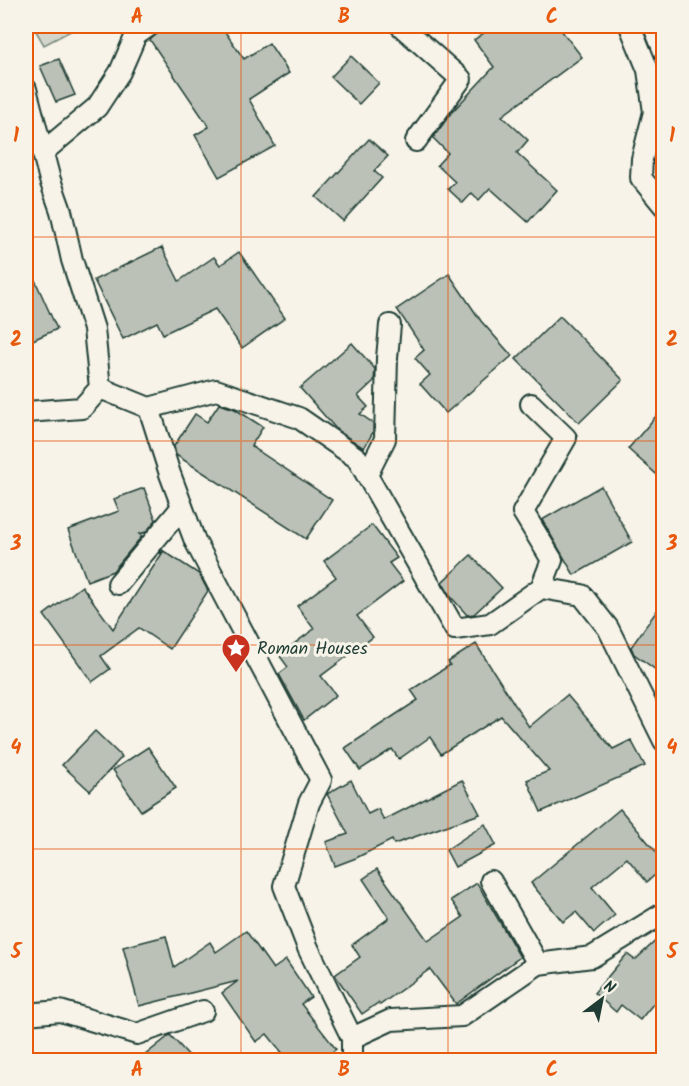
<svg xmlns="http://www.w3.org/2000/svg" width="689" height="1086" font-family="Kalam,sans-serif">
	<rect width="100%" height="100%" fill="#f7f3e8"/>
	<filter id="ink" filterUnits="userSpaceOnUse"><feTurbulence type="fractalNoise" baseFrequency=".0167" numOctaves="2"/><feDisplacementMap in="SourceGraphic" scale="12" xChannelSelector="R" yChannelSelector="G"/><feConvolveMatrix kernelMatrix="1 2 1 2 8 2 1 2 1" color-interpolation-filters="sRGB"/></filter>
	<g filter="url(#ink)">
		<!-- green -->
		<path fill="#d3d5ca" stroke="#79897f" stroke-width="1.5" d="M33,26H80L44,45Z"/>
		<!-- building -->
		<g fill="#bbc1b6" stroke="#1f3d34" stroke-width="1.5">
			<path d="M166,26H221L244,59L269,43L289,73L249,99L275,146L219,177L195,135L209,127L150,40Z"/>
			<path d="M494,26H558L582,57L502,116L528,140L517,153L557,190L528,222L490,188L479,200L472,193L463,203L448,189L455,182L437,165L448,153L433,138L451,113L494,67L474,40Z"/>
			<path d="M351,56L379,83L359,104L331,77Z"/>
			<path d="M59,59L75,95L56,102L40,66Z"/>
			<path d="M369,139L388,156L374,171L382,178L343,221L316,197Z"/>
			<path d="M162,247L179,281L214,257L220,265L239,252L285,318L242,348L215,309L163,334L157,322L123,339L94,280Z"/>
			<path d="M26,260L57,329L26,343Z"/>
			<path d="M449,274L481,321L512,356L446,413L420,384L430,375L415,358L424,350L397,309Z"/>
			<path d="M560,316L623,380L579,423L516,359Z"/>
			<path d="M352,343L375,369L374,381L358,396L368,407L360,414L373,423V432L364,448L337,430L300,388Z"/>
			<path d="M219,404L235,409L263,427L251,446L332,500L306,539L176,455L174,446L195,414L207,422Z"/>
			<path d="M663,408V480L628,449Z"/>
			<path d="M601,486L632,542L574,575L542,520Z"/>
			<path d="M144,488L156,520L146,532L139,534L142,536L113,571L87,581L68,530L119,511L114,499Z"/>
			<path d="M372,525L397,558L389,563L403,581L357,616L373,637L321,676L336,695L304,720L279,674L288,667L279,655L314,629L297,606L336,577L324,561Z"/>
			<path d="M162,550L199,574L208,591L170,649L139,628L101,656L110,669L92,682L44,615L82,586L113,629L163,552L158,554Z"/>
			<path d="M471,555L502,588L474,614L467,615L451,597L442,582Z"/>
			<path d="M663,602V675L634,654L631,647Z"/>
			<path d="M476,644L529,727L567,695L613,749L631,740L645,766L541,812L527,780L549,771L501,716L441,754L430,737L399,759L392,749L360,770L345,748L418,700L411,690L450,665L448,662Z"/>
			<path d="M95,731L122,757L90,791L62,765Z"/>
			<path d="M148,747L176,788L141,811L113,770Z"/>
			<path d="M351,780L368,814L378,809L384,820L462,780L480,814L394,844L392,840L356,858L335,866L326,842L348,834L327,794Z"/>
			<path d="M620,809L663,860V868L647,882L627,858L592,887L615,915L594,933L576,912L563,922L531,883Z"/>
			<path d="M485,824L496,845L455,867L446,850Z"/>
			<path d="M377,869L428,941L463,917L451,900L477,883L520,957L456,1004L430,969L380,1005L378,1003L362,1014L335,975L360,957L352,945L389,918L363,879Z"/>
			<path d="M246,931L273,969L286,960L311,997L301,1004L336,1049L321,1060H288L267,1034L256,1042L222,993L238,981L139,1006L123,947L166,936L174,967L210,942L216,952Z"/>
			<path d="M663,934V992L640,1020L621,1005L616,1012L594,993L627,954L635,960Z"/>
			<path d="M170,1035L193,1060H139Z"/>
		</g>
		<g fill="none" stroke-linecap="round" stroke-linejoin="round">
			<!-- street casing -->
			<g stroke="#1f3d34" stroke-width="24">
				<g id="street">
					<path d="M401,26L461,79L416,141"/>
					<path d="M630,26L648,70L654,112L642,159L641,178L664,206"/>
					<path d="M26,89L50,180L61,211L72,260L94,329L100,388L82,408L26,412"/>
					<path d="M43,152L97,107L120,72L136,35L149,26"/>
					<path d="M100,388L149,408L216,390L299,418L357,458L455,629L490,624L541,588L582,595L608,628L664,741"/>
					<path d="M531,404L566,438L523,512L552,560L541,588"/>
					<path d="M149,408L170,474L195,541L321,780L309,803L284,886L308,948L352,1038V1060"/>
					<path d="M367,475L385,439L387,358L390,325"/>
					<path d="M118,584L182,507"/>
					<path d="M491,881L538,964"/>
					<path d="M26,1014L60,1011L137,1034L203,1011"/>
					<path d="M352,1038L391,1020L462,1016L538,964L592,957L664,913"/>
				</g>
			</g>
			<!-- street -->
			<use href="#street" stroke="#f7f3e8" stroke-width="20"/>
		</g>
	</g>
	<!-- grid -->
	<path fill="none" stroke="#e8590c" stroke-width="1.5" stroke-opacity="0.55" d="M241,26V1060M448,26V1060M26,237H664M26,441H664M26,645H664M26,849H664"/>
	<!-- icons -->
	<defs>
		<g id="sight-pin" transform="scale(1.5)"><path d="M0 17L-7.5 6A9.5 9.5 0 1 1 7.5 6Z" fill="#c8321e" stroke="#f7f3e8"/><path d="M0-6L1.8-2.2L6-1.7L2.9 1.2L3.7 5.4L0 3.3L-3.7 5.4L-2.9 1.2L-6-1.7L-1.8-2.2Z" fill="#fff"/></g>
	</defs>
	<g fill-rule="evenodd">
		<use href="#sight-pin" x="236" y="648"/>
	</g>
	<g text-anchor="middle" stroke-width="6" stroke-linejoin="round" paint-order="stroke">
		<!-- poi labels -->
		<g font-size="18" fill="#1f3d34" stroke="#f7f3e8" text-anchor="start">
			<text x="257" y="654">Roman Houses</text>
		</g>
	</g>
	<!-- margin -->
	<rect width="689" height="1086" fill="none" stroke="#f7f3e8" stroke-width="66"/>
	<!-- north arrow -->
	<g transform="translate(602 999) rotate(32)" stroke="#f7f3e8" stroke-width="4.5" paint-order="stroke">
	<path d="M0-4.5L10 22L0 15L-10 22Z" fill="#1f3d34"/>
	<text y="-9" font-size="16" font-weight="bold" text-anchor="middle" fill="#1f3d34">N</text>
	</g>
	<rect x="33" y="33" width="623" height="1020" fill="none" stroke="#e8590c" stroke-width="2"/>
	<g font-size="20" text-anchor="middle" font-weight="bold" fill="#e8590c">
		<text x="137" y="23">A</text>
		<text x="344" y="23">B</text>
		<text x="552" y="23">C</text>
		<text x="16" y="142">1</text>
		<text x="672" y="142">1</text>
		<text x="16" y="346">2</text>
		<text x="672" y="346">2</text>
		<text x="16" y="550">3</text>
		<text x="672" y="550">3</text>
		<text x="16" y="754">4</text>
		<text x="672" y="754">4</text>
		<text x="16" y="958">5</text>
		<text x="672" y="958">5</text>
		<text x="137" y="1076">A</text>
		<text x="344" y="1076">B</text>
		<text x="552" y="1076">C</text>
	</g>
</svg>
